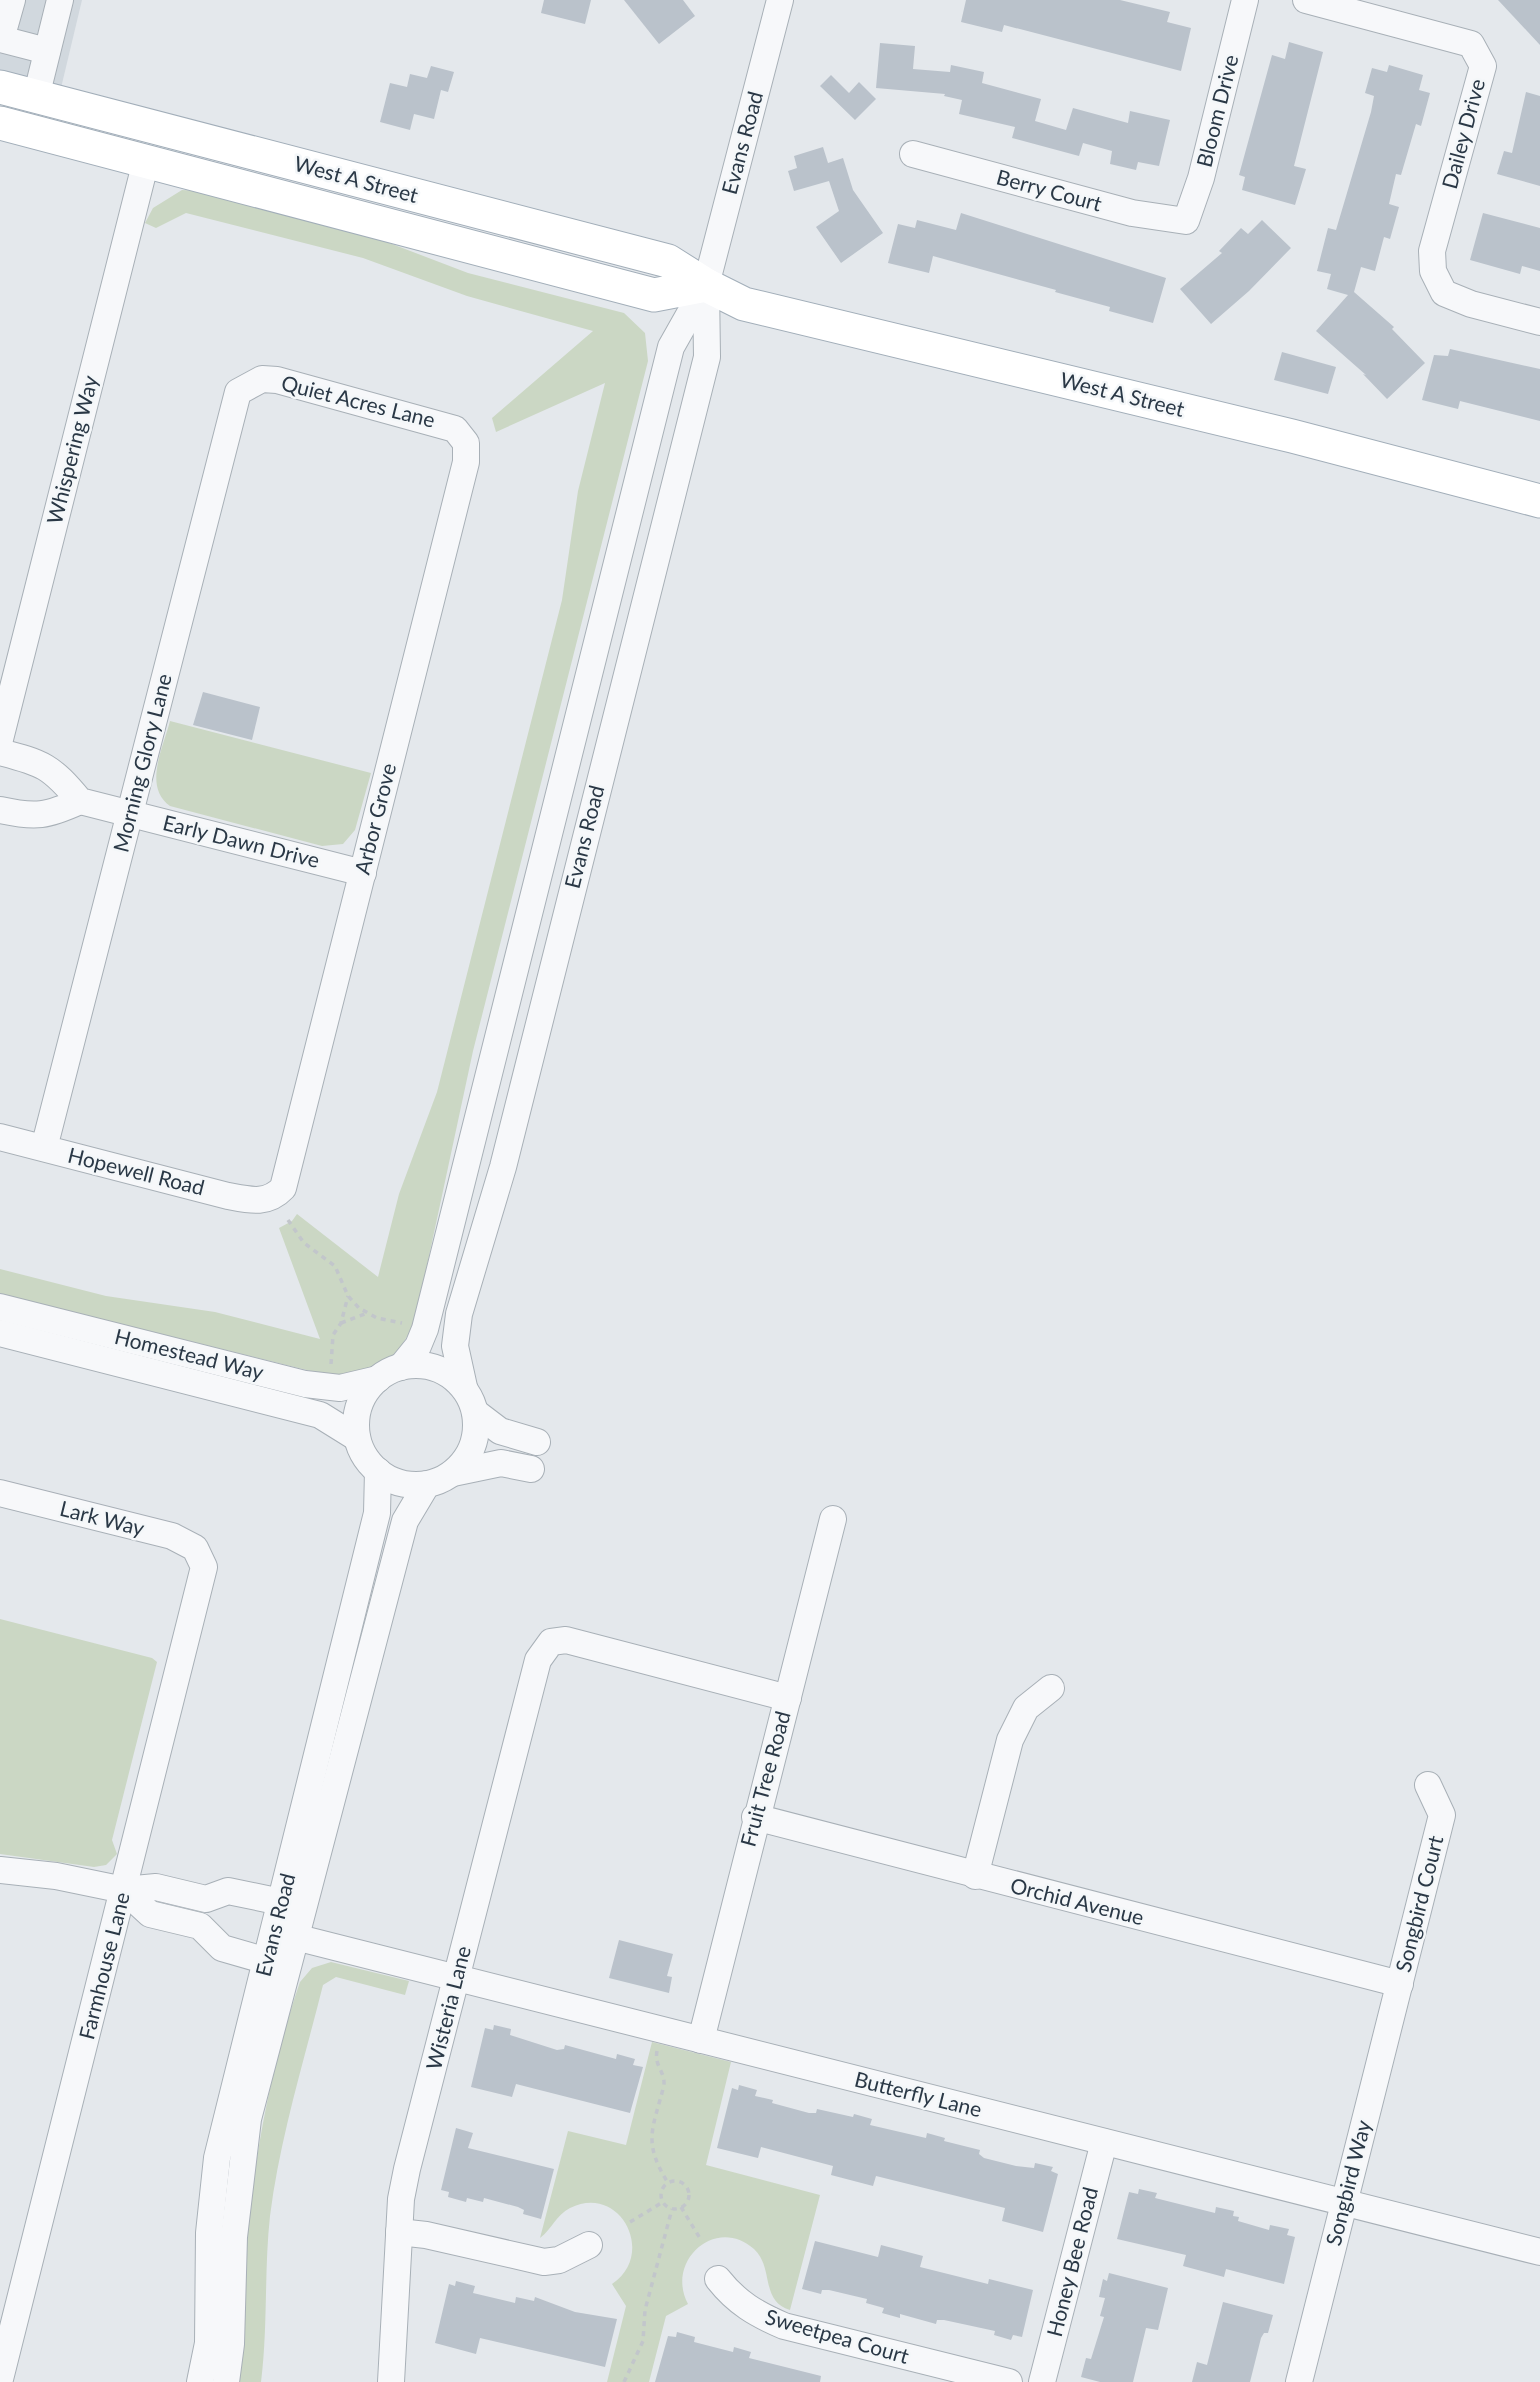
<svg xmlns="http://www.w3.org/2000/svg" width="1540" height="2382" font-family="Lato,sans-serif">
	<rect width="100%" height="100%" fill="#e4e8ec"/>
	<!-- built -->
	<path fill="#d1d8de" d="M0,0H82L61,88L0,72Z"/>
	<!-- green -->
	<g fill="#cbd7c4">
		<path d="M182,190L201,191L371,236L468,273L624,313L645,333L648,361L473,1051L417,1312C401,1360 384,1369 335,1377L0,1294V1269L106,1296L215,1312L320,1339L279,1228L292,1221L297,1214L378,1277L399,1194L437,1092L562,600L578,491L605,383L496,432L492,418L593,331L467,296L363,258L186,213L156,228L145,223L153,208Z"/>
		<path d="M170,721L371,773L355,830L343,844L322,846L170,806C143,787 163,748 170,721Z"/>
		<path d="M0,1619L152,1658L157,1662L112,1840L117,1854L106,1865L94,1867L0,1854Z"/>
		<path d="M331,1962L409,1981L405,1995L336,1977L323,1985C304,2061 280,2137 270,2216C264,2271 268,2327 261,2382H236C243,2247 255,2111 300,1982L312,1968Z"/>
		<path d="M652,2042L731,2062L706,2165L820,2195L790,2310C760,2301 774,2267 754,2249C716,2215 665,2261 688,2304L666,2316L649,2382H607L626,2306L612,2284C657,2254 620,2183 570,2208C556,2215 552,2229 540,2238L568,2131L626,2145Z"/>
	</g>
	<!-- building -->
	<g fill="#bac2cb">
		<path d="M544,0H591L585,24L541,13Z"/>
		<path d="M624,0H683L695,16L659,44Z"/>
		<path d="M966,0H1120L1170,12L1167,22L1191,28L1181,71L1004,25L1002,32L961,22Z"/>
		<path d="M1498,0H1540V45Z"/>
		<path d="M1289,42L1323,52L1294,166L1306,169L1295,205L1242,190L1245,177L1239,175L1272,55L1285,59Z"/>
		<path d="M880,43L915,46L913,69L950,72L951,65L984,72L982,83L1041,99L1035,121L1066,130L1073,108L1128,123L1130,111L1170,120L1159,166L1138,162L1136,170L1110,164L1112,151L1083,143L1079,156L1012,138L1015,127L959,114L962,100L944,96L945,94L876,88Z"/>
		<path d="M1389,65L1423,75L1419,90L1430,93L1421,126L1416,124L1401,175L1396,174L1389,204L1399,207L1390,239L1384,237L1375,271L1361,267L1354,292L1394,327L1392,329L1425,363L1387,399L1363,374L1366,375L1316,331L1348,295L1327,289L1331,274L1317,271L1328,228L1336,230L1371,112L1374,96L1365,93L1372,68L1387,72Z"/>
		<path d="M431,66L454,72L448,92L441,90L434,119L414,114L410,130L380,122L390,83L407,87L410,74L427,78Z"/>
		<path d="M831,75L849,93L859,82L876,99L855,120L820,86Z"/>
		<path d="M1526,92L1540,96V186L1497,174L1504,151L1512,153Z"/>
		<path d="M823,147L828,163L843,158L853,190L883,233L841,263L816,227L839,211L829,181L794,191L788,171L797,168L794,156Z"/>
		<path d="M961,213L1166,278L1153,323L1109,311L1110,307L1055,292L1056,290L933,256L929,273L888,263L898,224L915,228L917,220L956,230Z"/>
		<path d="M1483,213L1540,228V271L1522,266L1520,274L1470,260Z"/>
		<path d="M1262,220L1291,248L1249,291L1211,324L1180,289L1222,253L1219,251L1241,228L1248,234Z"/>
		<path d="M1450,349L1540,369V421L1460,401L1458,409L1422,400L1434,355L1448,356Z"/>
		<path d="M1282,352L1336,367L1328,394L1274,380Z"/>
		<path d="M203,692L260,707L252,740L193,725Z"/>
		<path d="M619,1940L673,1954L667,1976L672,1977L669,1993L609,1978Z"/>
		<path d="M494,2025L511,2029L510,2035L557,2050L564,2049L565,2045L616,2059L617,2054L635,2059L633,2065L643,2067L630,2113L516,2084L512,2097L471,2087L485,2028L493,2030Z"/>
		<path d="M739,2085L757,2090L755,2096L773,2100L772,2103L809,2113H816L817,2109L853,2117L854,2114L872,2119L870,2125L926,2138L927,2133L945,2138L944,2141L980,2150L979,2154L984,2158L1016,2166L1034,2168L1035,2163L1053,2167L1051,2171L1058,2174L1043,2232L1002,2221L1005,2208L876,2176L873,2186L831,2175L833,2166L761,2147L758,2158L717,2148L732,2088L738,2090Z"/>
		<path d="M456,2128L473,2133L468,2148L554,2169L541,2219L523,2214L524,2210L518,2207L484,2198L483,2202L467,2198L466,2202L448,2197L449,2192L441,2190Z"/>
		<path d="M1139,2189L1157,2193L1155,2198L1215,2213L1216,2207L1234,2211L1233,2216L1239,2217L1238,2221L1269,2230L1270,2225L1289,2229L1287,2235L1295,2237L1284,2284L1226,2269L1224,2277L1183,2266L1186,2255L1117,2239L1129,2192L1138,2194Z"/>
		<path d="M815,2241L878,2257L881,2245L923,2256L920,2267L988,2284L989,2279L1033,2290L1022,2337L1013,2335L1011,2340L994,2335L995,2331L944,2320H937L936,2324L900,2314V2318L882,2313L884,2308L866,2303L867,2299L829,2290H822L821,2294L802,2289Z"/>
		<path d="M1109,2273L1168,2288L1158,2330L1146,2328L1133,2382H1100L1081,2377L1086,2358L1091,2359L1104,2317L1100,2316L1105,2298L1099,2297L1103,2279L1107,2281Z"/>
		<path d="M456,2281L475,2286L473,2293L515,2303L516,2297L534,2301L535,2297L575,2312L617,2319L605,2367L480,2338L476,2354L435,2343L449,2284L455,2286Z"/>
		<path d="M1223,2302L1273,2315L1268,2333H1264L1261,2338L1250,2382H1192L1197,2362L1207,2365Z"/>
		<path d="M677,2332L695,2337L694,2342L733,2352L734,2347L751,2352L749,2358L821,2376L820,2382H655L668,2336L676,2337Z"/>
	</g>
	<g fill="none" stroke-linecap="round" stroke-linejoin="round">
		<!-- minor casing -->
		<g stroke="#a8b0b7" stroke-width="28">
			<g id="minor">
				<path d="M12,0L1,39L47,51"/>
				<path d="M1306,0L1471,44L1483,66L1432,251L1433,271L1444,293L1471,304L1540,322"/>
				<path d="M36,97L60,0"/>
				<path d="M913,154L1132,213L1186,221L1201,178L1245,0"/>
				<path d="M0,739L146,161"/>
				<path d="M0,752C43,763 51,766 80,801L363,873"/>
				<path d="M0,810C36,818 47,816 80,801"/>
				<path d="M0,1137L228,1196C249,1200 267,1205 283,1188L466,462V443L455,429L277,380L262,379L238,392L44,1148"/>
				<path d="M0,1307L305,1384L340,1388L378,1379"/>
				<path d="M0,1333L320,1415L357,1438"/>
				<circle cx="416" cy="1425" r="60"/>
				<path d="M401,1367L418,1346L425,1329L671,347L706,285L780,0"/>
				<path d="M464,1387L455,1346L459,1314L503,1167L707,357L706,287"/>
				<path d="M475,1412L500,1431L537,1442"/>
				<path d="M453,1473L501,1463L531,1469"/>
				<path d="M0,1493L172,1536L195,1548L204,1567L0,2379"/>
				<path d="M755,1817L1400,1984"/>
				<path d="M0,1870L56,1876L124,1890L156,1887L206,1899L228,1891L281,1902L287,1917"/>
				<path d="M975,1876L1010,1740L1026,1708L1051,1688"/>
				<path d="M124,1890L150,1914L200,1926L222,1948L267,1961L279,1951"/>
				<path d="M295,1937L1540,2252"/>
				<path d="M701,2040L833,1519"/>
				<path d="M399,2232L426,2235L544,2262L559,2260L589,2245"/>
				<path d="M718,2279C737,2303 756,2314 784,2326L1009,2382"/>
				<path d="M200,2382L208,2343L209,2233L217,2158L377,1513L378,1471"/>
				<path d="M226,2382L231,2344L234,2237L248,2119L405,1521L427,1484"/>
				<path d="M391,2382L401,2199L407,2169L538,1660L551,1642L566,1640L788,1698"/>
				<path d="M1042,2382L1104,2142"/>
				<path d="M1299,2382L1442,1815L1428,1785"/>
			</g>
		</g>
		<!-- major casing -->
		<g stroke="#a2aeb9" stroke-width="35">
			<g id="major">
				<path d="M0,87L668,261L706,285L744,304L1292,436L1540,501"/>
				<path d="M0,123L654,295L706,285"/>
			</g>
		</g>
		<!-- path -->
		<g stroke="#c2c6cb" stroke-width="3.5" stroke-dasharray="5 5" stroke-linecap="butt">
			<path d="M288,1220L304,1243L335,1266L348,1296L359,1308L377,1318L402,1323"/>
			<path d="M341,1323L365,1314"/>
			<path d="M331,1364L333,1335L341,1323L348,1296"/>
			<path d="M657,2051C654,2066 665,2071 664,2085C653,2129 642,2141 668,2183"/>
			<circle cx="675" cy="2195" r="14"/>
			<path d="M681,2207L701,2240"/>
			<path d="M630,2222L663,2202"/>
			<path d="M624,2382L643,2341L645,2310L672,2209"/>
		</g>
		<!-- minor -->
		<use href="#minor" stroke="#f7f8fa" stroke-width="26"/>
		<!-- major -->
		<use href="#major" stroke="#fff" stroke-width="33"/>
	</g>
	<g text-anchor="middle" stroke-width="5" stroke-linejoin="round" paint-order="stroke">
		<!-- street labels -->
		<g font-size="21" fill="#2a3846" stroke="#f4f7f9">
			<text transform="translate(1218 111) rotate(-76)" y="7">Bloom Drive</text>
			<text transform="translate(1464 134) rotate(-75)" y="7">Dailey Drive</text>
			<text transform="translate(743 143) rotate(-75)" y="7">Evans Road</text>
			<text transform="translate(356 180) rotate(15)" y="7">West A Street</text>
			<text transform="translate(1049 191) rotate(15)" y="7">Berry Court</text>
			<text transform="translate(1122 395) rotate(14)" y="7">West A Street</text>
			<text transform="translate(358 402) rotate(14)" y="7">Quiet Acres Lane</text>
			<text transform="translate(73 450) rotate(-76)" y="7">Whispering Way</text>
			<text transform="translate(143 763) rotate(-76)" y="7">Morning Glory Lane</text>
			<text transform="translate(376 819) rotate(-76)" y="7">Arbor Grove</text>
			<text transform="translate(585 837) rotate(-76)" y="7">Evans Road</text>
			<text transform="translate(241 842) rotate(14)" y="7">Early Dawn Drive</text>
			<text transform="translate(136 1172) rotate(14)" y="7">Hopewell Road</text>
			<text transform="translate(189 1355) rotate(14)" y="7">Homestead Way</text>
			<text transform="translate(102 1519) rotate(14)" y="7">Lark Way</text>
			<text transform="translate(766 1779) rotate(-75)" y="7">Fruit Tree Road</text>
			<text transform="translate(1077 1902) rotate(14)" y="7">Orchid Avenue</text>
			<text transform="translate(1420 1904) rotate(-76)" y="7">Songbird Court</text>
			<text transform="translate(276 1925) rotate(-76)" y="7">Evans Road</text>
			<text transform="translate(105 1966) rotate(-76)" y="7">Farmhouse Lane</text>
			<text transform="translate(449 2008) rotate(-76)" y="7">Wisteria Lane</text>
			<text transform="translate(918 2095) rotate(14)" y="7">Butterfly Lane</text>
			<text transform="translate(1349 2183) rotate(-76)" y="7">Songbird Way</text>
			<text transform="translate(1073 2262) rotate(-76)" y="7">Honey Bee Road</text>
			<text transform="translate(837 2337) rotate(16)" y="7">Sweetpea Court</text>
		</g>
	</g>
</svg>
